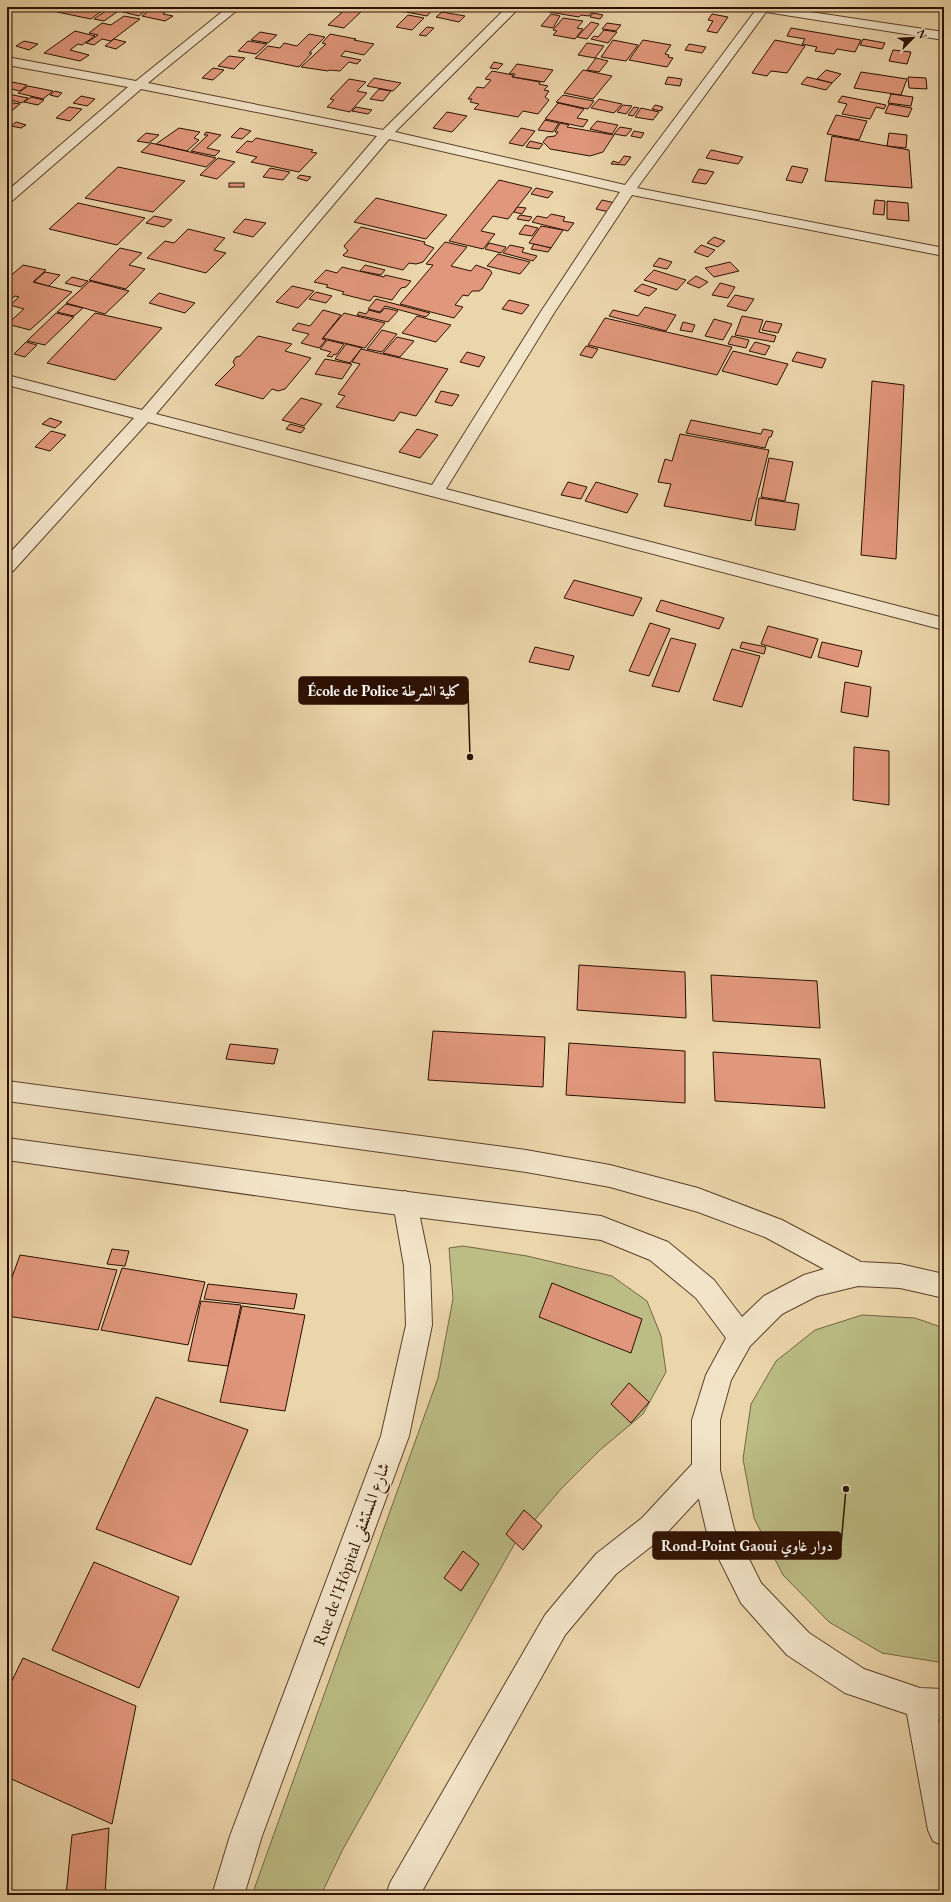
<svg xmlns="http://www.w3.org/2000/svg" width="951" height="1902" font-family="'EB Garamond',Amiri,serif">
	<rect width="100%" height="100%" fill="#ebd5aa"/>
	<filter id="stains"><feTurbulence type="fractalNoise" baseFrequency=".005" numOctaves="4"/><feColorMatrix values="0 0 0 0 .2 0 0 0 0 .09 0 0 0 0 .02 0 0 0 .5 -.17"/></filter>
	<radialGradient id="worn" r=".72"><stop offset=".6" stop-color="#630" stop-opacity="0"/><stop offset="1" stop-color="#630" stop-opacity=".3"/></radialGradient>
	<!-- green -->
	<g fill="#bcbc85" stroke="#746643">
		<path d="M463,1246L527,1256L612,1276L647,1301L661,1336L666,1372L643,1414L600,1450L561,1489L515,1543L343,1849L321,1895H252L438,1378L453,1299L449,1248Z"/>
		<path d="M862,1315L915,1318L944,1328V1663L882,1653L829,1622L783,1575L754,1518L743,1459L751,1404L776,1361L815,1330Z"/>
	</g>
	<!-- building -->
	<g fill="#e0977b" stroke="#2b0f01">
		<path d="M64,7H87L103,10L91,19L57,12Z"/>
		<path d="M97,7H123L117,11Z"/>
		<path d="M125,7H150L139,16L119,11Z"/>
		<path d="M154,7H171L163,14L173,16L165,21L142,16Z"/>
		<path d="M319,7H346L340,12L318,8Z"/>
		<path d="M348,7H366L344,28L328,25Z"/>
		<path d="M377,7H409L404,12Z"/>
		<path d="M411,7H415L432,10L427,16L406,12Z"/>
		<path d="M553,7H596L589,16L581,15L579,17L549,12Z"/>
		<path d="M107,10L117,12L104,21L94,19Z"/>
		<path d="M442,12L465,16L459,22L436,17Z"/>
		<path d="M593,13L603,15L600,19L590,17Z"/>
		<path d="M551,14L560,16L553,28L541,26Z"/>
		<path d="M712,14L728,17L717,33L707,31L713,21L708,20Z"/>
		<path d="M408,15L424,18L412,30L396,27Z"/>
		<path d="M124,16L140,19L111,41L102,39L94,45L86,43L98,35L89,33L102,23L111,25Z"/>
		<path d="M563,18L583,21L577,28L583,29L575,39L553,35L557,31L553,30Z"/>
		<path d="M591,22L599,24L587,39L577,37Z"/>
		<path d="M607,23L621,25L616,31L602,29Z"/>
		<path d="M427,27L434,28L426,36L419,35Z"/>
		<path d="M791,28L861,40L855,52L837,49L834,54L815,51L817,47L802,44L805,39L787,36Z"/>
		<path d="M604,30L617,32L608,43L591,39L594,36L598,37Z"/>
		<path d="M75,31L95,36L82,45L78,44L70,50L89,55L80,61L44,53Z"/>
		<path d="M260,32L277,35L268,43L251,40Z"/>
		<path d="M309,34L325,37L309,53H312L299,67L255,58L268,46L280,48L284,43L297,46Z"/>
		<path d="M330,34L356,39L354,40L374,44L364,55L345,51L341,56L361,60L357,64L349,62L340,71L329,70L328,71L301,67L326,44L322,43Z"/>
		<path d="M114,39L126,42L116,49L105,46Z"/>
		<path d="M863,39L885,43L882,49L860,45Z"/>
		<path d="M613,40L638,45L626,61L601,57Z"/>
		<path d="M643,40L671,45L665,54L669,55L668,57L673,58L667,67L629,60Z"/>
		<path d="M775,40L805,46L787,73L771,71L767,76L752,73Z"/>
		<path d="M24,41L38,44L29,50L16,46Z"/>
		<path d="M248,41L267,44L256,54L238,51Z"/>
		<path d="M587,43L604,46L595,58L578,55Z"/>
		<path d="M689,44L706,47L702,53L685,50Z"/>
		<path d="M893,50L911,52L907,64L889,61Z"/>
		<path d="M229,56L245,58L234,69L218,66Z"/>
		<path d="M596,58L608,61L599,72L587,70Z"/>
		<path d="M494,62L503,64L498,69L490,68Z"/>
		<path d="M517,64L553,70L544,82L513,77L515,74H509Z"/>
		<path d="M213,68L224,70L213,80L202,78Z"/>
		<path d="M583,70L612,76L593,99L564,93Z"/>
		<path d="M826,70L841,74L832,83L817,79Z"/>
		<path d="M492,71L513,75L512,77L540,82L539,84L548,86L544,90L549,91L545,97L549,100L538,114L523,111L518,117L474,109L479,104L470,102L472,99H468L477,87L484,88L491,80L485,79Z"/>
		<path d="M861,72L907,79L901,95L854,88Z"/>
		<path d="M668,77L682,79L680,86L665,84Z"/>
		<path d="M807,77L832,83L826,90L801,84Z"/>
		<path d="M908,77L926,78L927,89L909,88Z"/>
		<path d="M374,78L401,83L393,91L367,86Z"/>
		<path d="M349,79L366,82L357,91L367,93L350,112L327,107L334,100L330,99Z"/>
		<path d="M12,82L27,85L20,91L7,88Z"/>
		<path d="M28,86L53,91L43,99L18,93Z"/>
		<path d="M379,89L391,91L383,101L370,99Z"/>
		<path d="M55,91L62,93L58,97L50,95Z"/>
		<path d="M8,94L28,98L22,103L7,99Z"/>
		<path d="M891,94L913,97L911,106L888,103Z"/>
		<path d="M563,95L594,101L588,109L556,102Z"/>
		<path d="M81,96L95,99L87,106L73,103Z"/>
		<path d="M842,96L886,105L884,109L876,107L870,119L842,114L847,104L838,102Z"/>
		<path d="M31,97L44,100L38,105L24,102Z"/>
		<path d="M599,99L622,104L614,113L591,108Z"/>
		<path d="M7,102L20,104L9,113L7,112Z"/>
		<path d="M558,103L584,109L577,118L588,120L583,127L545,119Z"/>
		<path d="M889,104L912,108L908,117L885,113Z"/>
		<path d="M623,105L632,106L626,114L617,112Z"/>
		<path d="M655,105L663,107L661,111L652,109Z"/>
		<path d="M69,107L82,109L70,121L56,118Z"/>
		<path d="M356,107L372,110L368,114L352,111Z"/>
		<path d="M634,107L639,108L633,116L628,115Z"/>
		<path d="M641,108L659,112L653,120L635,117Z"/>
		<path d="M447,112L467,116L452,132L433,128Z"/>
		<path d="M836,115L867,121L859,140L827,134Z"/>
		<path d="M545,120L559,123L553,132L538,130Z"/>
		<path d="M597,121L618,125L612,134L590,129Z"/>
		<path d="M16,122L26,125L21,128L11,126Z"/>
		<path d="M560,123L569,125L567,127L614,135L603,152L590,156L550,149L543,142L547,137L555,136L558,132H555Z"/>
		<path d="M620,127L632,129L626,136L614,134Z"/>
		<path d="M179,128L200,132L194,138L199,140L187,151L156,144Z"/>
		<path d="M240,128L251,131L242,139L231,137Z"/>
		<path d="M521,128L535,131L523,146L509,143Z"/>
		<path d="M634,131L644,133L641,138L631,136Z"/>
		<path d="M206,132L221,135L207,148L220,151L215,156L191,151L208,135H204Z"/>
		<path d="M146,133L159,135L149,143L137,141Z"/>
		<path d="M889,133L907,135L906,148L887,146Z"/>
		<path d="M832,136L909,150L912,188L825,181Z"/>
		<path d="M256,138L313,150L311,152L317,153L299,172L251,162L257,157L236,152L247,141L252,142Z"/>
		<path d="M530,141L543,144L539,149L526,147Z"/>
		<path d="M151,143L216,158L206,167L141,152Z"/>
		<path d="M711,150L743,157L738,164L706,158Z"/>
		<path d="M624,156L631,157L625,165L611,164L613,161L619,163Z"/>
		<path d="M218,158L235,162L217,179L200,175Z"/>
		<path d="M792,166L808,169L802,183L786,180Z"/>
		<path d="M118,167L185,181L153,212L85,198Z"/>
		<path d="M270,168L290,172L283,180L263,177Z"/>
		<path d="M699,169L714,172L706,184L692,182Z"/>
		<path d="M300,175L311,177L307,181L297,178Z"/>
		<path d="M499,180L532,188L508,219L493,216L481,231L495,234L483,249L449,241Z"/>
		<rect x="229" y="183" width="15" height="4"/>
		<path d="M536,188L553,192L548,198L531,194Z"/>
		<path d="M376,198L447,215L426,239L354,222Z"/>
		<path d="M602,200L615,203L609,212L596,209Z"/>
		<path d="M875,200L885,201L884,215L873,214Z"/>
		<path d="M887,201L908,203L909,221L887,219Z"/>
		<path d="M78,203L145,218L117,245L49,229Z"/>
		<path d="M517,207L526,208L522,214L514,212Z"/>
		<path d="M551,214L565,217L563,221L574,223L568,231L532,222L537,216L547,218Z"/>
		<path d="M520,215L532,217L529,221L517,219Z"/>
		<path d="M154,216L172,220L164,227L146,223Z"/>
		<path d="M245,219L266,223L253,237L233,232Z"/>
		<path d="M525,225L538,228L532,236L519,234Z"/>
		<path d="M541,226L563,230L551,248L529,243Z"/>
		<path d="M361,227L425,242L424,244L434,248L423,262L416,264L409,263L403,270L344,256L343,255L348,251L344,246Z"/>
		<path d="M188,229L225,238L214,250L226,253L206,273L147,258L165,241L174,243Z"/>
		<path d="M714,237L725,241L718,247L707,243Z"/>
		<path d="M445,242L467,247L451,266L471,271L476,265L490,270L492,273L482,289L479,291H472L468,296L463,295L455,305L463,307L454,318L400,304L433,265L426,264Z"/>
		<path d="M489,243L506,247L501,253L485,249Z"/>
		<path d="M534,244L551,248L548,252L531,249Z"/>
		<path d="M510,245L524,248L522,252L537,256L533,261L503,253Z"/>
		<path d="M701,245L715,250L708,257L694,252Z"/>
		<path d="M120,248L142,253L129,265L145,269L126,289L89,280Z"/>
		<path d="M498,254L530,262L520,274L487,266Z"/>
		<path d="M659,258L672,262L667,269L653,266Z"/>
		<path d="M730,262L739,271L714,277L705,268Z"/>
		<path d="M23,265L46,270L33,282L72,292L30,330L7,324L24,309L10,305L19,297L15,296L7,302V279Z"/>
		<path d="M365,265L385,270L381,275L360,271Z"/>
		<path d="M342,267L384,277L385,275L411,281L406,287L401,288L392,300L374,296L370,301L342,294L344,292L326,287L328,285L314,282L326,270L337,273Z"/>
		<path d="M654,270L686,280L677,290L644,280Z"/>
		<path d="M45,272L60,275L49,286L34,282Z"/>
		<path d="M696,276L708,282L699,288L687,283Z"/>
		<path d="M72,277L88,281L81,287L65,283Z"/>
		<path d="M90,281L129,291L105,314L66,303Z"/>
		<path d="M720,283L735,287L728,298L712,295Z"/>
		<path d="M642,284L657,289L649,296L634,291Z"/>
		<path d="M292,286L314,291L298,308L276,302Z"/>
		<path d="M316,292L332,296L326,303L309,299Z"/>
		<path d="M159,293L195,303L185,313L149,303Z"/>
		<path d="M735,295L754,299L746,311L727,306Z"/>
		<path d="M376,299L430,313L426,317L385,306L380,312L368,309Z"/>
		<path d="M509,300L529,305L522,314L502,309Z"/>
		<path d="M66,304L83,308L74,316L57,312Z"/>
		<path d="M645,307L676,315L666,331L609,316L613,310L638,316Z"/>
		<path d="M385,308L398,311L388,322L357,315L359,312L366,314L369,310L380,313Z"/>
		<path d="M323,310L341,315L322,339L326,340L319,348L301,343L309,334L292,330L298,323L310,326Z"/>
		<path d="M56,313L74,317L45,345L27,341Z"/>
		<path d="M95,313L162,328L115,380L47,363Z"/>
		<path d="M344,313L385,323L365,348L323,338Z"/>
		<path d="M417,316L451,325L436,342L402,333Z"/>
		<path d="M742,316L763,320L759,332L776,336L774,342L735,335Z"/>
		<path d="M605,318L732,347L717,375L588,345Z"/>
		<path d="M714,319L732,324L723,340L705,336Z"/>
		<path d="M766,321L782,324L778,333L762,330Z"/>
		<path d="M683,322L695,325L692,332L680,330Z"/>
		<path d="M382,330L397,334L382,352L367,349Z"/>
		<path d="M258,336L292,344L285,351L311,358L285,389L278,391L272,389L263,399L215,385L235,365L233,362L236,357L240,356Z"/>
		<path d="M732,336L749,340L746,348L728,344Z"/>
		<path d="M397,337L414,341L400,357L383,353Z"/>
		<path d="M327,340L344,344L336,355L334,354L332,357L327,356L331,352L320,349Z"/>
		<path d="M26,342L37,345L25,357L14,354Z"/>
		<path d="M755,342L770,346L765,355L749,351Z"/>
		<path d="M346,344L362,348L350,363L335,359Z"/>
		<path d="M586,346L598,349L592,358L580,355Z"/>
		<path d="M361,349L448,369L416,416L400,412L394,421L336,407L345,396L338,394L360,364L352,362Z"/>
		<path d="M733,351L788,364L777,385L722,371Z"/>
		<path d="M467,352L485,357L479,367L460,362Z"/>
		<path d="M797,352L826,359L822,368L792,361Z"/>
		<path d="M325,359L352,364L342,379L315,374Z"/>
		<path d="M872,381L904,385L896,559L861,555Z"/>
		<path d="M441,391L459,395L452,406L435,402Z"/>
		<path d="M301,398L322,404L304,426L282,420Z"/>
		<path d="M50,418L62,422L55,428L42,424Z"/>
		<path d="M691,420L761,434L763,429L773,431L771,437H769L765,448L686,433Z"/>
		<path d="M290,424L305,428L301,433L286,429Z"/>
		<path d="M417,429L438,435L420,458L399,452Z"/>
		<path d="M51,431L66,435L50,451L35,447Z"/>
		<path d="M680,434L769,450L751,521L664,506L671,484L658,482L665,459L672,461Z"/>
		<path d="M769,458L793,462L785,501L761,497Z"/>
		<path d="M568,482L587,487L581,499L561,495Z"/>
		<path d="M596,482L638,494L627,513L585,501Z"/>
		<path d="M759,498L799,504L795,530L755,525Z"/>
		<path d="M574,580L642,598L633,616L564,598Z"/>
		<path d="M661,600L724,618L719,629L656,611Z"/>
		<path d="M650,623L670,629L649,676L629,671Z"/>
		<path d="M768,626L818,639L811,658L761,644Z"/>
		<path d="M671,638L696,644L679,692L652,686Z"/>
		<path d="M742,642L766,647L764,654L740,648Z"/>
		<path d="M822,642L862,651L858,667L818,657Z"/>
		<path d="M535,647L574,656L569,670L529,662Z"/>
		<path d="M732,649L760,656L742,707L713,700Z"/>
		<path d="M845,682L871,687L868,717L841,712Z"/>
		<path d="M854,747L889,751V805L853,800Z"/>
		<path d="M579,965L685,972L686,1018L577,1010Z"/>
		<path d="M711,975L817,981L820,1028L713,1021Z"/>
		<path d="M433,1031L545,1037L543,1087L428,1080Z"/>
		<path d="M569,1043L685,1051V1103L566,1095Z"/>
		<path d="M230,1044L278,1049L274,1064L226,1059Z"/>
		<path d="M713,1052L820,1059L825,1108L715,1101Z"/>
		<path d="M112,1249L129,1251L125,1266L107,1264Z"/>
		<path d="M20,1255L117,1270L98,1330L7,1316V1291Z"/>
		<path d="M122,1268L205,1282L188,1345L101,1330Z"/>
		<path d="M552,1283L642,1319L631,1353L539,1317Z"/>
		<path d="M208,1284L297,1294L294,1309L204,1299Z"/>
		<path d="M201,1301L241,1305L228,1366L188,1361Z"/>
		<path d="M242,1306L305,1315L285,1411L220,1402Z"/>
		<path d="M629,1383L649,1402L631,1423L611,1404Z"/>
		<path d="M156,1397L248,1430L191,1565L96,1529Z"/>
		<path d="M524,1510L542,1526L523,1550L506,1534Z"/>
		<path d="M463,1551L479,1564L461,1591L444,1578Z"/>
		<path d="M94,1562L179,1597L139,1688L52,1650Z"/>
		<path d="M23,1658L136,1706L112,1824L7,1777V1691Z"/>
		<path d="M109,1828L105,1895H66L72,1835Z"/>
	</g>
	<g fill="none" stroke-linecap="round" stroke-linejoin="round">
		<!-- minor casing -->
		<g stroke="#5b402b" stroke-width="2">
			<g id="minor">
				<path d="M228,7H241L148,83L383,130L507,7H520L395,132L625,185L755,11L750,9L748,7H777L944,32V40L766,12L637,188L944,248V256L632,195L554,313L446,489L944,618V630L148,422L13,571L7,573V556L134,418L7,385V375L142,410L377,136L141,89L12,201L7,202V191L128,87L7,65V57L136,81ZM389,139L620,192L540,313L432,485L156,414Z"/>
				<path d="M405,1191L414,1195L417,1203L430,1266L432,1325L409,1436L262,1836L244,1895H212L230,1836L381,1436L406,1325L404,1266L393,1203L396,1195Z"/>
				<path d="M706,1456L716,1460L720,1470L716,1480L662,1538L616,1574L565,1635L420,1895H386L390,1883L545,1615L596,1554L642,1518L696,1460Z"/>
			</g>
		</g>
		<!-- tertiary casing -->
		<g stroke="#5b402b" stroke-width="2">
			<path id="tertiary" d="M7,1081L526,1150L610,1165L698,1188L782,1220L861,1262L900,1264L944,1274V1298L900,1288L858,1286L817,1296L782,1314L750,1346L731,1380L720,1420V1470L734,1529L761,1583L809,1633L864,1669L920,1688L944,1689V1719H938L944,1748V1846L933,1841L928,1830L907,1714L845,1693L787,1655L741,1603L711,1543L707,1533L692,1470V1420L706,1375L726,1338L696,1298L650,1260L601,1240L352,1209L7,1160V1138L352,1185L601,1216L668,1242L714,1280L742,1317L764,1296L804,1275L824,1269L765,1237L698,1212L610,1187L526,1172L7,1101Z"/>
		</g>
		<!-- minor -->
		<use href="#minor" fill="#f2e4c8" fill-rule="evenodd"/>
		<!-- tertiary -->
		<use href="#tertiary" fill="#f2e4c8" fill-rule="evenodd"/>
	</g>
	<g text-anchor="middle" stroke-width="3" stroke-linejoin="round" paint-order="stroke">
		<!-- near-street labels -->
		<g font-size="17" fill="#2b0f01" stroke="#f2e4c8">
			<text transform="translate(351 1554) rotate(-70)" y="6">Rue de l'Hôpital شارع المستشفى</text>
		</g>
	</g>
	<!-- callouts -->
	<path fill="none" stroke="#2b0f01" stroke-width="1.5" d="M470 757L468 691M846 1489L841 1545"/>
	<g fill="#2b0f01" stroke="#f2e4c8" stroke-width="1.5">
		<circle cx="470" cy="757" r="4"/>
		<circle cx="846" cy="1489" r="4"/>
	</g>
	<g fill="#2b0f01" stroke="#2b0f01" stroke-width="1.5">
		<rect x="299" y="677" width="169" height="27" rx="4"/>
		<rect x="653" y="1532" width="188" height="27" rx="4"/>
	</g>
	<g font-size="15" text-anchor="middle" font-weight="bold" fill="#fff">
		<text x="384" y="696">École de Police كلية الشرطة</text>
		<text x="747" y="1551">Rond-Point Gaoui دوار غاوي</text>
	</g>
	<!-- margin -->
	<rect width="951" height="1902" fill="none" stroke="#ebd5aa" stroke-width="24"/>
	<rect x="8" y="8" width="935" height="1886" fill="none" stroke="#2b0f01" stroke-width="2"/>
	<rect x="12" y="12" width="927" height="1878" fill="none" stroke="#2b0f01"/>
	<!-- north arrow -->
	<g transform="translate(913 38) rotate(66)" stroke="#f2e4c8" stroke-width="3" paint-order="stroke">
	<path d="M0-3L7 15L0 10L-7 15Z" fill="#2b0f01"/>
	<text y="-6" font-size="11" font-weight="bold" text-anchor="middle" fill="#2b0f01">N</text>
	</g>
	<rect width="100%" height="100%" filter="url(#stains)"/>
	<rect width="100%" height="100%" fill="url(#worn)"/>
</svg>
